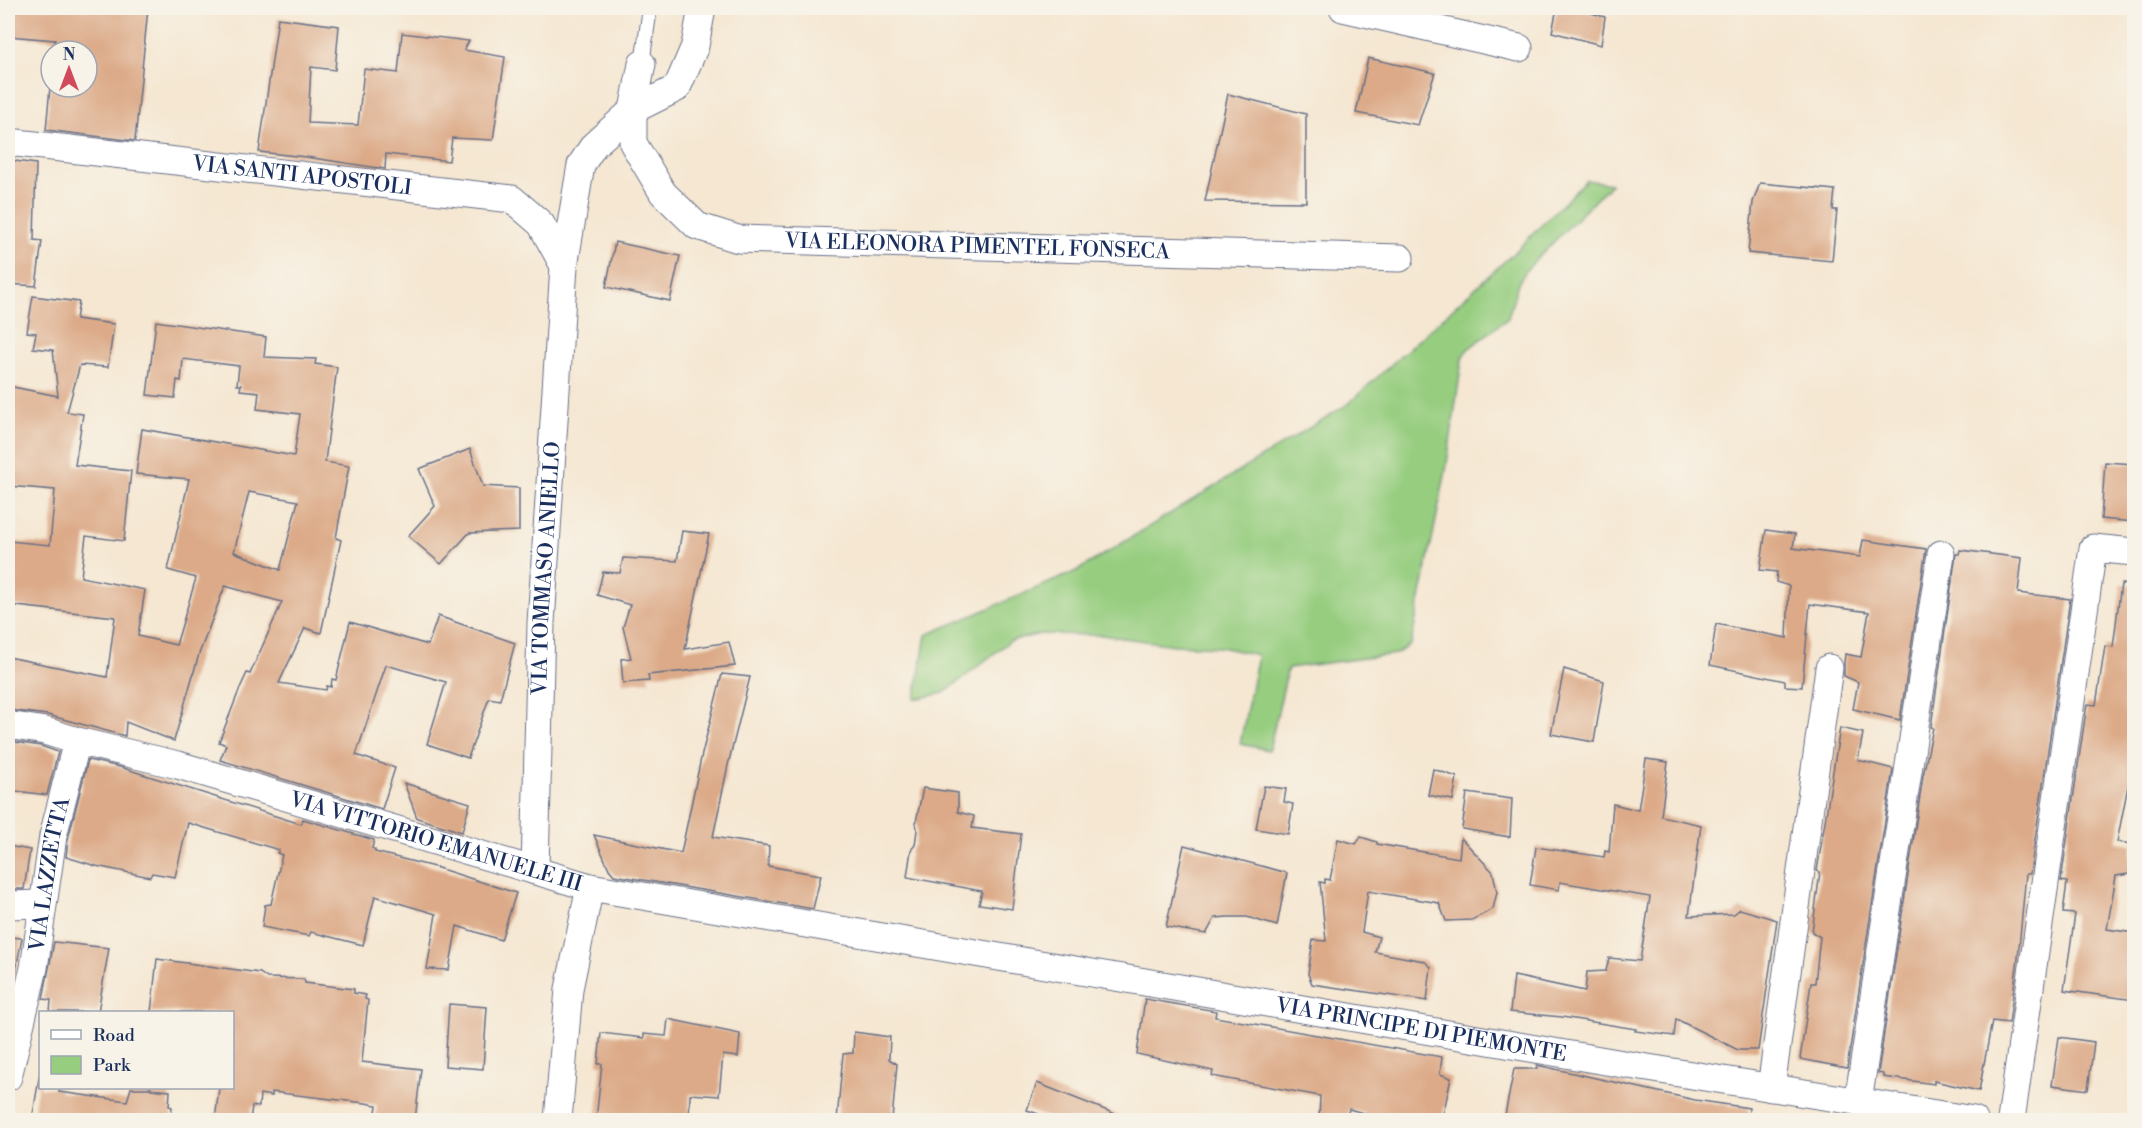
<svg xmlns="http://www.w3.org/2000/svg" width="2142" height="1128" font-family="'Libre Bodoni',serif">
	<rect width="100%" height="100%" fill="#f7f3e8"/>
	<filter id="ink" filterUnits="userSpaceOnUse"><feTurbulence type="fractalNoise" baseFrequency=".0167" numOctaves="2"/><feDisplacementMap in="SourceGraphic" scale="12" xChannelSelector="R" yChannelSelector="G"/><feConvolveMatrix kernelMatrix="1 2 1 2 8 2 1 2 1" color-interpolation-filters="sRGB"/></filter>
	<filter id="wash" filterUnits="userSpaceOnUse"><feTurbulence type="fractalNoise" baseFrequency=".008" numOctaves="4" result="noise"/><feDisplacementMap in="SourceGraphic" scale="24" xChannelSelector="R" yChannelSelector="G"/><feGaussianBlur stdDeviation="1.35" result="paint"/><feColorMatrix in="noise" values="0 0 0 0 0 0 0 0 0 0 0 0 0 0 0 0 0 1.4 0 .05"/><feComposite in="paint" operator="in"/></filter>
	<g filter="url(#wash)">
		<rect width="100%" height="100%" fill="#f5e7d2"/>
		<!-- green -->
		<path fill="#96cd7f" stroke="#587e6e" stroke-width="1.5" d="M1586,180L1611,184L1528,268L1518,283L1508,318L1467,350L1462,360L1446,470L1411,644L1396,654L1288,668L1269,750L1240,744L1258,655L1220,647L1174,645L1102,635L1040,634L1010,641L944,693L915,699L926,635L1077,571L1348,404L1518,249Z"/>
		<g id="blocks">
			<!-- building -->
			<g fill="#dcaa88" fill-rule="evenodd">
				<path d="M8,8H148L135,141L46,130L51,76V87H87V51H54L55,40L8,36Z"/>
				<path d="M1557,8H1584V11L1605,17L1601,45L1552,32Z"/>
				<path d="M278,18L339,26L335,70L311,67L308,123L358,125L364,69L398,73L402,33L469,41L464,50L505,57L493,140L452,138L449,161L386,154L385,169L306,157L259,152Z"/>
				<path d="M1368,58L1435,73L1418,125L1356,113Z"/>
				<path d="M1228,94L1306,114V202L1205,201Z"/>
				<path d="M8,160L36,164L34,240L42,241L36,286L8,284Z"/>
				<path d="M1760,183L1835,190L1833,210H1837L1832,261L1748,253L1753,202Z"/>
				<path d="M615,242L680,256L670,301L606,287Z"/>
				<path d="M33,296L79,302L76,319L114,324L108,367L80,365L67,412L83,414L75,465L131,471L124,541L86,536L81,577L145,590L138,636L176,645L196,578L168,570L189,479L136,474L142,429L294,456L300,414L257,409L259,392L240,390L241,385H237L239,366L183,359L181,381L177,380L175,398L147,395L156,321L266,337L264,357L316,359L315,364L337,367L325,462L349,466L336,538L341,540L321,633L305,628L279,683L326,690L327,686L331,687L332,679L336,680L350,622L428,645L438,616L515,643L500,700L489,698L468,758L427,744L446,682L386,665L356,755L395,768L382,809L220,760L226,745L219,742L240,688L247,673L250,674L282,602L225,586L199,654L174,741L126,722L125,736L48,715L8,710V657L107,677L115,617L8,605V546L9,541L50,545L55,490L8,486V386L58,396L53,350L33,348L36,333L27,332ZM249,492L298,501L280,570L234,552Z"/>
				<path d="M470,449L483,486L519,488V531L469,533L441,564L408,536L435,506L419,469Z"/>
				<path d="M2105,462L2134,464V522L2101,519Z"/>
				<path d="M1766,530L1795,534L1793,548L1860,557L1863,540L1926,549L1900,720L1853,709L1858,682L1844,676V663L1845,654L1861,657L1869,612L1810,604L1802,687L1785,686V681L1710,665L1716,624L1787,638L1789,586L1776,582L1777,572L1760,570Z"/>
				<path d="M682,531L709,534L685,649L729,642L735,666L648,675L649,681L623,683L621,659L631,658L623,627L630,605L597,595L603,572L620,573L623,558L677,561Z"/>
				<path d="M1960,550L2022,558L2018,593L2070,599L2030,874H2026L2018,958L2009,1023L1992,1021L1979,1091L1934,1081V1084L1883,1077V1074L1878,1073L1923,776L1933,728L1931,727L1956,554H1959Z"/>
				<path d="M2121,584L2134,585V755L2117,842L2132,844L2129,874L2116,876L2107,929L2134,933V1000L2064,990L2075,914L2063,913L2067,882L2061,881L2087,704L2096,705L2105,646L2113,647Z"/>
				<path d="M1564,669L1604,681L1594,742L1551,734Z"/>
				<path d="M722,674L750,677L728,765L713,837L769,846L768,866L821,875L813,909L614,875L609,869L594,835L681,853L701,758Z"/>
				<path d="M1840,728L1863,733L1858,760L1893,769L1847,1068L1800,1059L1811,983H1815L1820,937L1812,932L1820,872L1817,871Z"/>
				<path d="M8,741L41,746L58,752L47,795L8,790Z"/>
				<path d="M1646,759L1668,762L1661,816L1701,825L1689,916L1734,914L1740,909L1777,920L1758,1050H1738L1676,1019L1674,1036L1635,1031L1636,1029L1562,1017L1510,1012L1514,976L1585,991L1587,972L1606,971L1609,958L1640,961L1650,897L1560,882L1559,890L1530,885L1536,847L1604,857L1605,851L1609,852L1613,804L1638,810Z"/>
				<path d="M88,760L120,767L301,824L303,819L374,840L372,848L375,850V852L438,868L516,893L501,940L457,926L449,970L427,969L436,914L375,896L363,945L311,932L309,936L262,927L265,905L271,904L282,855L277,853L279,850L188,823L175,877L152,873L150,877L96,866L66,857L68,839Z"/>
				<path d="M1433,769L1457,777L1453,800L1428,795Z"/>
				<path d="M404,783L470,803L462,832L417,818Z"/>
				<path d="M1264,786L1286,789L1284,802L1293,804L1288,834L1256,829Z"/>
				<path d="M923,788L958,793V812L974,816L972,828L1021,834L1012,909L979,904L982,891L907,877L911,850L915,845L917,830L916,822Z"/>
				<path d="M1467,793L1512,799L1510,837L1462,829Z"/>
				<path d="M1361,837L1377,842V844L1459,858L1461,838L1493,872L1497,892L1493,909L1472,920L1446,921L1439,903L1368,891L1362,932L1379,937L1375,952L1424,961L1431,967L1427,1001L1312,984L1308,974L1313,940L1326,941L1320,882L1325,883V879L1330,880L1338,839L1356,844Z"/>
				<path d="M1184,845L1287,873L1277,926L1247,917H1228L1215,918L1206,934L1166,927Z"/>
				<path d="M8,846L30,850L24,889H8Z"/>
				<path d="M8,937L22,938L11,996L8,995Z"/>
				<path d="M54,942L109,948L98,1012H50L51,1000L43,999Z"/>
				<path d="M157,959L260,973L267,978L304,979L305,983L354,989V993L366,995L365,999L368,1000L362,1062L421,1069L415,1120H375L377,1105L365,1103L272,1092V1096L260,1094L259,1107L252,1106L250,1120H215L219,1088H232V1012H151Z"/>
				<path d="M1145,999L1216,1011L1215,1017L1442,1057L1440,1074L1451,1078L1442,1120H1388L1349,1109L1346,1120H1319L1320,1096L1212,1076L1213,1071L1137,1054Z"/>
				<path d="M449,1004L487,1007L483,1069L445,1066Z"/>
				<path d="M668,1019L740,1034L738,1057L723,1055L719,1096L690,1094L689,1120H596L602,1064H598L601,1033L644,1038V1034L666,1036Z"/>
				<path d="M854,1032L890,1037L889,1059L897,1064L892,1120H837L843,1054L853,1053Z"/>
				<path d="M2059,1037L2094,1042L2088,1090L2052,1085Z"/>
				<path d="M1537,1065L1695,1100L1749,1108L1748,1120H1504L1514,1069H1537Z"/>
				<path d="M40,1072V1088H60L59,1092L127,1101L131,1088H151V1089L170,1091L169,1106L172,1107L171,1120H102L55,1116V1120H32Z"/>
				<path d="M1037,1083L1128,1119V1120H1055L1027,1110Z"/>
			</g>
		</g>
	</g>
	<g filter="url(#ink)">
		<use href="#blocks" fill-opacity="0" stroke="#676f87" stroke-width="1.5"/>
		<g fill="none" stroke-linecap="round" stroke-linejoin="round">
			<!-- service casing -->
			<g stroke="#676f87" stroke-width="16">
				<path id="service" d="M642,64L650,8"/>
			</g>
			<!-- minor casing -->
			<g stroke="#676f87" stroke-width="29">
				<g id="minor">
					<path d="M1343,8L1519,48"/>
					<path id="s1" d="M642,64L633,110V143L663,193L697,226L738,239L1400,258"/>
					<path id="s2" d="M8,142L512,199L541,224L564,266"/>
					<path id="s3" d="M8,725L45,731L77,741L178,765L590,887L1629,1065L1974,1120"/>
					<path id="s4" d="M535,871L541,623L564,266L581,165L594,145L633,110L677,88L695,46L702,8"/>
					<path d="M8,905L42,904"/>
					<path id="s5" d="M8,1077L34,968L53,836L77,741"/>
					<path d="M1771,1088L1829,668"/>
					<path d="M1858,1102L1941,554"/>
					<path d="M558,1120L569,989L590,887"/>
					<path d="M2011,1120L2093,548L2134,552"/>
				</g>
			</g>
			<!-- service -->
			<use href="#service" stroke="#fff" stroke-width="14"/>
			<!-- minor -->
			<use href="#minor" stroke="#fff" stroke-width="27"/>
		</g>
	</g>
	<g text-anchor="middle" stroke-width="5" stroke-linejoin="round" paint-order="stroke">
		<!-- street labels -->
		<g font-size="21" fill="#1b2f5e" stroke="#f7f3e8">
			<text dy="7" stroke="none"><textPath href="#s2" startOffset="296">VIA SANTI APOSTOLI</textPath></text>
			<text dy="7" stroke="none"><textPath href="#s1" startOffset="468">VIA ELEONORA PIMENTEL FONSECA</textPath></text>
			<text dy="7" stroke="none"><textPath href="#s4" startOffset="303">VIA TOMMASO ANIELLO</textPath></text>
			<text dy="7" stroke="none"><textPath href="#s3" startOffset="444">VIA VITTORIO EMANUELE III</textPath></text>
			<text dy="7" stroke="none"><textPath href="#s5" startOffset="207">VIA LAZZETTA</textPath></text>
			<text dy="7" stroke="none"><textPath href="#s3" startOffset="1448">VIA PRINCIPE DI PIEMONTE</textPath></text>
		</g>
	</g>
	<!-- margin -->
	<rect width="2142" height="1128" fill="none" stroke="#f7f3e8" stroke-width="30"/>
	<!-- legend -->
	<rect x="39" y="1011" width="195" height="78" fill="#f7f3e8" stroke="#9fa5b1" stroke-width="1.5"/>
	<rect x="51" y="1030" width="30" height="9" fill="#ffffff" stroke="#9fa5b1" stroke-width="1.5"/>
	<text x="93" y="1041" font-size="18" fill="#1b2f5e">Road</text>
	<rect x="51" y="1056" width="30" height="18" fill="#96cd7f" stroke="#9fa5b1" stroke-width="1.5"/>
	<text x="93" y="1071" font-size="18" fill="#1b2f5e">Park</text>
	<!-- north arrow -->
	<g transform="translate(69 69)"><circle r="28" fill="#f7f3e8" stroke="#9fa5b1" stroke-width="1.5"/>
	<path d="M0-4.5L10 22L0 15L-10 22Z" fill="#d1495b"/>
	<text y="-9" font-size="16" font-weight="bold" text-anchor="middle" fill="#1b2f5e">N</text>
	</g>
</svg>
